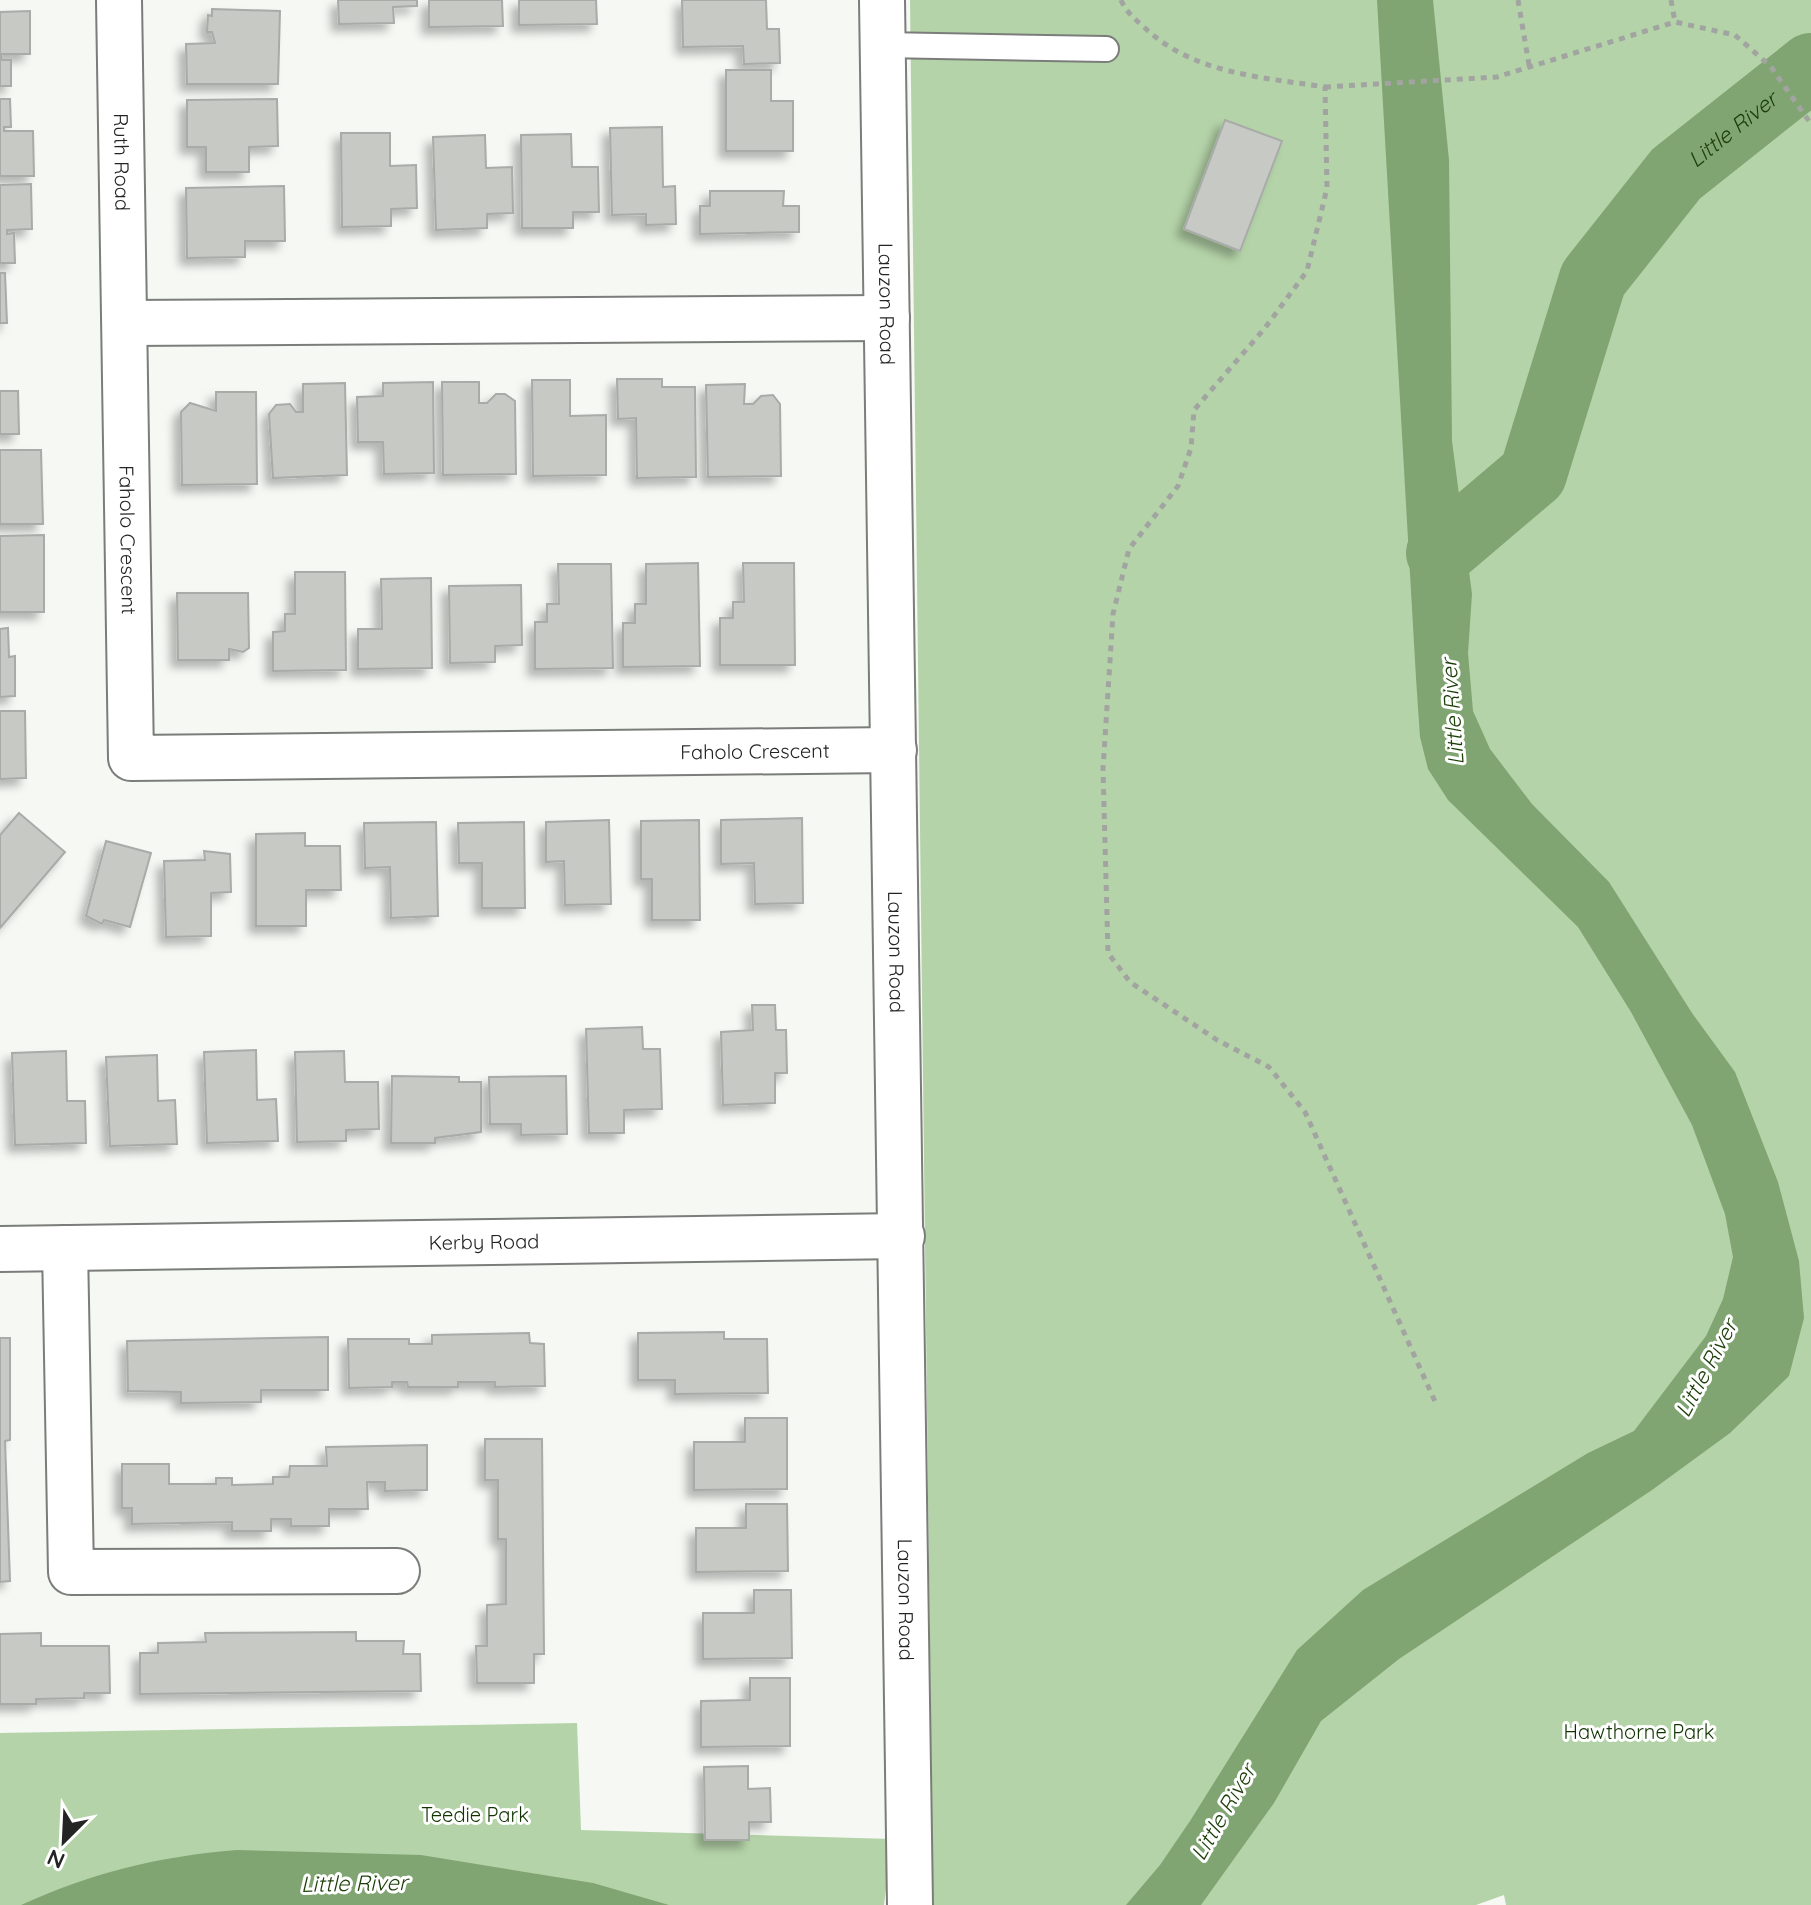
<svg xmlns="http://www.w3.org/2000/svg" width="1811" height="1905" font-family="Quicksand,sans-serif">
	<defs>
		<filter id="shadow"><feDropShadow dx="-7" dy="7" stdDeviation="4" flood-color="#0004"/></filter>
	</defs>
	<rect width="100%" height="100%" fill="#f5f8f3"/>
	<!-- green -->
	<g fill="#b4d3a8">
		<path d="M910,0H1811V1905H1506L1504,1895L1476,1905H933Z"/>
		<path d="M577,1723L581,1830L892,1839L884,1905H0V1733Z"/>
	</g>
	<!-- water -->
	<g fill="#80a572">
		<path d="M1377,0H1433L1449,160L1452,441L1472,594L1468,653L1473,711L1490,749L1532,804L1609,882L1692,1013L1735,1072L1778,1182L1799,1261L1804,1318L1789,1376L1730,1433L1652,1490L1399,1659L1321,1721L1274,1803L1201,1905H1126L1160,1865L1190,1821L1297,1650L1363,1590L1588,1453L1634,1431L1706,1336L1723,1299L1733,1257L1725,1214L1692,1125L1631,1012L1578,927L1448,800L1428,769L1420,737L1416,678Z"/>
		<path d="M237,1850L421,1855L593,1883L669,1905H21C91,1873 160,1856 237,1850Z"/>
	</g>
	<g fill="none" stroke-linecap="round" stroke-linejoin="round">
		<!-- river -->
		<path stroke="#80a572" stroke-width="68" id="s1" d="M1440,553L1533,474L1593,279L1676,174L1811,67"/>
	</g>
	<!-- building -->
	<g fill="#c6c9c4" stroke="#a8aba7" stroke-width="2" filter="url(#shadow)">
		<path d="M338,0H417V6L393,7L394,23L339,24Z"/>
		<path d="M429,0H502L503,26L429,27Z"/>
		<path d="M519,0H596L597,24L519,25Z"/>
		<path d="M682,0H766L767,29H779L780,63L744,64L743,46L683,47Z"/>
		<path d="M212,9L280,11L278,84H187L186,44L215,43L212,32H207L208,15L212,16Z"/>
		<path d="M30,11V54H1L2,60H11V86H0V12Z"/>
		<path d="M726,70H771V101H793V151H726Z"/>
		<path d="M0,99H10L11,127H4V131H33L34,176H0Z"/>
		<path d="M277,99L278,146L249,147V172H206V147H187V100Z"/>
		<path d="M1225,120L1282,141L1240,251L1184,229Z"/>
		<path d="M662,127L663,187L675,186L676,224L646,225V214L612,215L610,128Z"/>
		<path d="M341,133H390V166L416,165L417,208L391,209V226L342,227Z"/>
		<path d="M571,134L572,167H598L599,212H573V228H522L521,135Z"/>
		<path d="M485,135L486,168L512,167L513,213L487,214V228L436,230L433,137Z"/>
		<path d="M31,184L32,229L7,230V234L14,233L15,263H0V185Z"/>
		<path d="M284,186L285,241H245V257L187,258L186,188Z"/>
		<path d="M710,191H784L783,206H799V232L700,234V206H710Z"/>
		<path d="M0,273H5L7,323H0Z"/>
		<path d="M617,379H662V387H695L696,477L637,478L636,418L618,419Z"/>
		<path d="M532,380H570V416L606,415V475L533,476Z"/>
		<path d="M433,382L434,473L384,474L383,442H358L357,397L383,396V383Z"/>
		<path d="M442,382H479V403H487L496,394H505L515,401L516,474L443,475Z"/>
		<path d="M345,383L347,475L273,478L269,414L276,405L290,404L296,412H303V384Z"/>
		<path d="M745,384L744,404H753L761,396L773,395L780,404L781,476L708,477L706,385Z"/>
		<path d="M0,391H18L19,434H0Z"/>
		<path d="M216,392H256L257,484L182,485L181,412L190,403L216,411Z"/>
		<path d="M0,450H41L43,524H0Z"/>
		<path d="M44,535V612H0V536Z"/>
		<path d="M698,563L700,666L623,667V623H635V604H646V564Z"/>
		<path d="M743,563H794L795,665H720V618H733V602H744Z"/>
		<path d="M558,564H611L613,668L535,669V622H547V604H559Z"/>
		<path d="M295,572H345L346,670L273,671V632L285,631V614H295Z"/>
		<path d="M431,578L432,668L358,669V629H382L381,579Z"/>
		<path d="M521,585L522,645L495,646V662L450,663L449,586Z"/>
		<path d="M177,593H248L249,648L243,652L229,649V660H178Z"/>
		<path d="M8,628L9,657L15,656V696L0,697V629Z"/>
		<path d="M0,711H25L26,778L0,779Z"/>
		<path d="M19,813L65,852L0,928V835Z"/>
		<path d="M802,818L803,903L755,904L754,863L721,864V820Z"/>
		<path d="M609,820L611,904L565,905L564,861L546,862V822Z"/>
		<path d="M699,820L700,920H652V879H641V821Z"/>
		<path d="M436,822L438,916L391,918L390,867L365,868L364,823Z"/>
		<path d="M524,822L525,908H482V863H459L458,823Z"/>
		<path d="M305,833V846H340L341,890H306V926H256V834Z"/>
		<path d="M106,841L151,853L130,927L104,920L102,924L86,916Z"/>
		<path d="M204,851L230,854L231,892L211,893V936L166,937L164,861L205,860Z"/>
		<path d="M752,1005H775L776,1030H786L787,1073H775V1103L723,1105L721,1032L753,1030Z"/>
		<path d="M642,1027L643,1049H660L662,1109L624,1110V1133H589L586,1029Z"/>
		<path d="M256,1050L257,1100L276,1099L278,1141L207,1143L204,1052Z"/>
		<path d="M66,1051L67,1101H85L86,1143L15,1145L12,1053Z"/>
		<path d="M344,1051L345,1082H378L379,1129L346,1130V1141L297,1142L295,1052Z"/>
		<path d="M157,1055L158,1101L175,1100L177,1144L110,1146L106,1057Z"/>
		<path d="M392,1076L459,1077V1082H481V1132L435,1138V1143H391Z"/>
		<path d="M566,1076L567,1134L521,1135V1124H490L489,1077Z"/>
		<path d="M724,1332V1339H767L768,1393L675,1394V1380H638V1333Z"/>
		<path d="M529,1333L530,1343L544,1344L545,1386L495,1387V1382H458V1387H408L407,1382H392V1387L349,1388L348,1339H409V1344H432V1335Z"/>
		<path d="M328,1337V1390H261V1402L181,1403V1392L128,1391L127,1341Z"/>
		<path d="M0,1338H10V1440L5,1441L10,1581L0,1582Z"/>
		<path d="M745,1418H787V1489L694,1490V1442H745Z"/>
		<path d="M485,1439H542L544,1654H534V1683H477L476,1646H487V1605L506,1604V1539H498V1480H485Z"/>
		<path d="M427,1445V1490L385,1491V1482H367L368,1509H329V1526H291V1519H271V1531H232V1522L132,1524V1508H122V1464H169V1484H216V1478H232V1485L273,1484V1477H289L290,1466H327L326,1447Z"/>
		<path d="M746,1504H787L788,1571L696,1572V1528H746Z"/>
		<path d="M754,1590H791L792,1658L703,1659V1613H754Z"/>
		<path d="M356,1632V1641H404L403,1654H420L421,1691L140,1694V1653H158V1643L206,1642L205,1633Z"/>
		<path d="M41,1633V1646H109L110,1693H84V1698L36,1699V1704H0V1634Z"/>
		<path d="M750,1678H790V1746L701,1747V1701L750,1700Z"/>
		<path d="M748,1766V1789L770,1788L771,1822H749V1840H705L704,1767Z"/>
	</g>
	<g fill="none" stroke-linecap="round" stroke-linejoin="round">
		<!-- service casing -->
		<g stroke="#7a7d79" stroke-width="28">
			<path id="service" d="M883,45L1106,49"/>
		</g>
		<!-- minor casing -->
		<g stroke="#7a7d79" stroke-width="48">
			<g id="minor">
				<path id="s2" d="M119,0L131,758L894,750"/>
				<path d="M125,323L887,318"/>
				<path d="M65,1248L71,1572L397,1571"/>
				<path id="s3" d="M0,1249L902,1236"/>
			</g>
		</g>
		<!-- tertiary casing -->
		<g stroke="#7a7d79" stroke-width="48">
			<g id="tertiary">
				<path id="s4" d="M882,0L910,1905"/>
			</g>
		</g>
		<!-- path -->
		<g stroke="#a2a4a1" stroke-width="5" stroke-dasharray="6 6" stroke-linecap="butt">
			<path d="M1121,0C1126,12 1135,19 1145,28C1194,74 1261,77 1325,87L1327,188L1307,271L1265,328L1194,410L1191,448L1178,486L1129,549L1113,614L1103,769L1108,953L1130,982L1217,1040L1269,1067L1305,1112L1437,1406"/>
			<path d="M1518,0L1529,65"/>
			<path d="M1671,0L1675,22"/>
			<path d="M1325,87L1497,77L1675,22L1735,35L1771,67L1811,124"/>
		</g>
		<!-- service -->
		<use href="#service" stroke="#fff" stroke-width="24"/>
		<!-- minor -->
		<use href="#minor" stroke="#fff" stroke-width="44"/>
		<!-- tertiary -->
		<use href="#tertiary" stroke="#fff" stroke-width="44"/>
	</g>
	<g text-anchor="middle" stroke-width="6" stroke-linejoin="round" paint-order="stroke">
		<!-- street labels -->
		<g font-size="20" fill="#232423" stroke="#fff">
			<text dy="7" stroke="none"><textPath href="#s2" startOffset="162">Ruth Road</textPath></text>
			<text dy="7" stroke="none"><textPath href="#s4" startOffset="304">Lauzon Road</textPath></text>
			<text dy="7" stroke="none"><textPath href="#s2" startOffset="540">Faholo Crescent</textPath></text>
			<text dy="7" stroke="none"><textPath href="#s2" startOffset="1382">Faholo Crescent</textPath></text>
			<text dy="7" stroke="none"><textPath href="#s4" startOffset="952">Lauzon Road</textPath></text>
			<text dy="7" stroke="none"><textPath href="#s3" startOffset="484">Kerby Road</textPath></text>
			<text dy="7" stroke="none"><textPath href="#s4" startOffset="1600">Lauzon Road</textPath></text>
		</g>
		<!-- park labels -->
		<g font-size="20" fill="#103400" stroke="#fff">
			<text x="1639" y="1739">Hawthorne Park</text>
			<text x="475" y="1822">Teedie Park</text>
		</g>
		<!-- water labels -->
		<g font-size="22" font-style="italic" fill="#1b3e07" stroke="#fff">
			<text dy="8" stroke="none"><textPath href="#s1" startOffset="532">Little River</textPath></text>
			<text transform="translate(1452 712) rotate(-94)" y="8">Little River</text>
			<text transform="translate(1706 1368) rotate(-62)" y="8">Little River</text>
			<text transform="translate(1223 1812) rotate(-60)" y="8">Little River</text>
			<text transform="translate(354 1883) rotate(-1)" y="8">Little River</text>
		</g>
	</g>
	<!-- north arrow -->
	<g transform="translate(64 1841) rotate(204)" stroke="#ffffff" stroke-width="6" paint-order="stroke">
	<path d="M0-6L14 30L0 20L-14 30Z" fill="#232423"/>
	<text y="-12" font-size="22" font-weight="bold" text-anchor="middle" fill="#232423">N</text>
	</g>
</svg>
